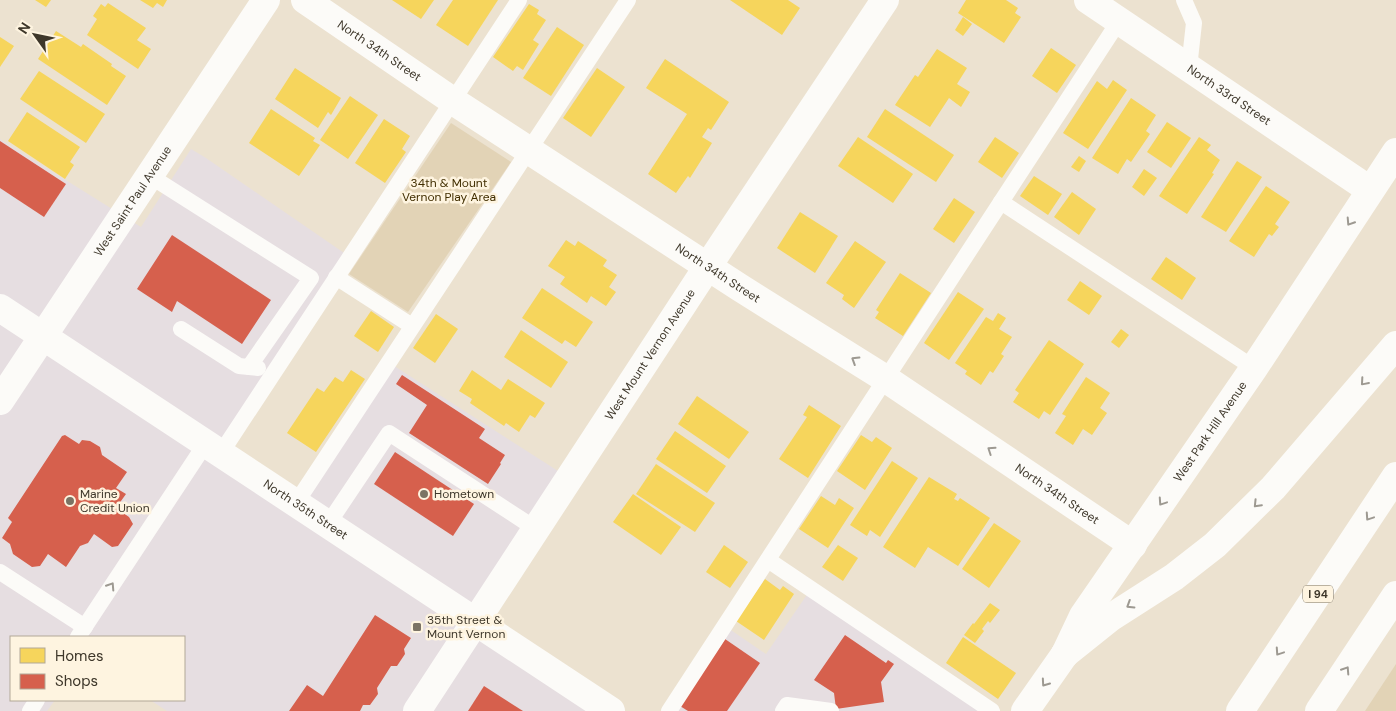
<svg xmlns="http://www.w3.org/2000/svg" width="1396" height="711" font-family="'DM Sans',sans-serif">
	<rect width="100%" height="100%" fill="#ece2d0"/>
	<!-- commercial -->
	<g fill="#e6dee1">
		<path d="M0,139L141,227L191,149L206,158L350,257L221,453L296,502L388,362L569,478L476,621L611,711H167L150,700H184V637H11V700H55L47,711H0Z"/>
		<path d="M811,589L992,711H669L725,626L766,654Z"/>
	</g>
	<!-- green -->
	<g fill="#e2d3b6">
		<path d="M451,123L511,162L408,312L349,274Z"/>
		<path d="M1396,664V711H1365Z"/>
	</g>
	<!-- homes -->
	<g fill="#f6d55c">
		<path d="M35,0H51L46,7Z"/>
		<path d="M140,0H167L163,7L157,3L153,8Z"/>
		<path d="M392,0H434L421,19Z"/>
		<path d="M453,0H498L468,46L436,25Z"/>
		<path d="M730,0H788L800,8L782,35Z"/>
		<path d="M966,0H1006L1018,8L1015,13L1021,17L1004,43L958,13Z"/>
		<path d="M108,3L146,28L137,40L151,49L138,69L87,35L97,19L93,16L101,4L105,7Z"/>
		<path d="M529,4L539,10L537,14L546,20L533,40L539,44L523,70L517,66L513,71L493,57Z"/>
		<path d="M963,17L972,24L963,36L955,30Z"/>
		<path d="M557,27L584,45L551,96L523,78Z"/>
		<path d="M56,31L81,47L83,44L112,64L111,66L126,76L107,105L38,59Z"/>
		<path d="M0,37L14,46L0,67Z"/>
		<path d="M1051,48L1076,65L1057,93L1032,76Z"/>
		<path d="M937,49L967,68L957,84L970,92L961,107L949,98L930,127L895,105L915,75L918,77Z"/>
		<path d="M665,59L729,102L711,130L708,128L702,137L712,143L690,178L688,176L676,193L648,174L687,114L646,88Z"/>
		<path d="M295,68L341,98L331,115L328,112L318,128L275,99Z"/>
		<path d="M597,68L625,87L591,137L563,118Z"/>
		<path d="M39,71L105,114L86,143L20,99Z"/>
		<path d="M1113,80L1127,90L1088,149L1063,133L1097,81L1107,89Z"/>
		<path d="M350,96L378,115L348,159L320,140Z"/>
		<path d="M1131,98L1156,115L1146,131L1150,134L1131,162L1127,159L1118,174L1092,158Z"/>
		<path d="M271,109L315,138L313,141L320,145L299,176L249,143Z"/>
		<path d="M885,109L954,155L936,182L867,137Z"/>
		<path d="M27,112L80,147L70,162L74,165L65,179L8,141Z"/>
		<path d="M384,119L410,136L402,149L406,152L385,183L355,163Z"/>
		<path d="M1167,122L1191,138L1171,168L1147,152Z"/>
		<path d="M858,137L913,174L893,203L838,166Z"/>
		<path d="M995,137L1019,153L1002,178L978,162Z"/>
		<path d="M1199,137L1211,145L1207,150L1220,160L1212,173L1214,174L1187,214L1159,196Z"/>
		<path d="M1079,156L1086,161L1079,172L1071,167Z"/>
		<path d="M1237,161L1262,177L1226,232L1201,217Z"/>
		<path d="M1144,169L1157,178L1144,196L1132,187Z"/>
		<path d="M1034,176L1062,194L1048,215L1020,196Z"/>
		<path d="M1266,186L1290,202L1275,224L1279,227L1272,236L1269,234L1254,257L1229,241Z"/>
		<path d="M1072,192L1096,209L1079,235L1054,217Z"/>
		<path d="M954,198L975,212L954,243L933,229Z"/>
		<path d="M800,212L838,236L815,273L777,248Z"/>
		<path d="M566,240L575,246L578,241L607,260L603,266L617,275L609,287L616,292L606,306L591,296L587,303L560,284L565,277L548,266Z"/>
		<path d="M855,241L886,262L854,308L842,299L844,295L826,283Z"/>
		<path d="M1166,257L1196,278L1182,300L1151,279Z"/>
		<path d="M900,273L931,293L903,336L875,318L879,312L876,310Z"/>
		<path d="M1080,281L1102,296L1089,315L1067,300Z"/>
		<path d="M542,288L593,322L576,347L565,340L562,344L522,318Z"/>
		<path d="M958,292L984,309L949,360L924,343Z"/>
		<path d="M371,311L394,327L378,352L354,336Z"/>
		<path d="M998,313L1006,318L999,329L1012,337L1001,354L1004,356L993,373L990,371L981,385L965,374L967,371L955,363L986,317L993,321Z"/>
		<path d="M436,314L458,329L435,363L413,348Z"/>
		<path d="M1121,329L1129,335L1119,348L1111,342Z"/>
		<path d="M521,330L568,362L551,388L504,357Z"/>
		<path d="M1049,340L1084,364L1050,415L1044,411L1039,419L1013,402L1019,393L1015,390Z"/>
		<path d="M351,370L365,379L316,452L287,433L317,388L324,392L335,377L343,382Z"/>
		<path d="M472,370L501,390L508,379L545,403L535,418L530,415L519,432L506,423L504,426L470,403L472,399L459,391Z"/>
		<path d="M1086,377L1110,393L1100,408L1107,413L1092,435L1083,429L1073,445L1055,433L1066,416L1062,414Z"/>
		<path d="M697,396L749,432L729,459L678,424Z"/>
		<path d="M809,405L841,426L808,478L779,459L807,417L803,415Z"/>
		<path d="M675,431L726,466L707,493L656,459Z"/>
		<path d="M861,435L872,442L876,437L892,448L865,490L837,471Z"/>
		<path d="M892,461L918,478L880,537L870,530L867,536L850,525Z"/>
		<path d="M656,464L715,503L695,532L636,494Z"/>
		<path d="M929,477L957,494L954,499L958,501L960,498L990,518L958,566L928,547L915,568L883,547Z"/>
		<path d="M633,494L681,527L661,555L613,522Z"/>
		<path d="M821,496L835,505L839,498L854,508L828,548L799,529Z"/>
		<path d="M994,523L1021,541L989,588L962,569Z"/>
		<path d="M724,545L748,562L730,588L706,572Z"/>
		<path d="M838,545L858,558L843,581L822,567Z"/>
		<path d="M765,579L780,590L783,586L794,594L764,640L736,621Z"/>
		<path d="M990,603L1000,610L990,623L988,621L982,629L984,631L975,643L964,635L973,623L974,624Z"/>
		<path d="M963,637L1016,673L998,699L946,663Z"/>
	</g>
	<!-- shops -->
	<g fill="#d6604d">
		<path d="M0,141L66,184L44,217L0,188Z"/>
		<path d="M172,235L271,300L242,344L177,301L172,312L137,289Z"/>
		<path d="M402,375L485,429L479,438L505,455L500,463L501,464L488,484L409,433L427,405L396,384Z"/>
		<path d="M65,435L79,444L82,440L90,441L100,447L102,455L127,472L116,488L126,494L116,508L129,517L133,524L118,546L112,547L94,534L88,543L80,546L66,567L48,554L40,566L32,567L13,554L10,544L2,538L12,522L8,518L62,436Z"/>
		<path d="M395,452L474,504L453,536L374,484Z"/>
		<path d="M375,615L411,638L404,649L405,654L397,666H391L377,688L378,694L370,705H363L360,711H289L307,685L323,696Z"/>
		<path d="M845,635L886,663L888,660L894,664L881,682L884,702L836,709L834,693L814,680Z"/>
		<path d="M725,639L760,663L727,711H688L680,706Z"/>
		<path d="M484,686L523,711H468Z"/>
	</g>
	<g fill="none" stroke-linecap="round" stroke-linejoin="round">
		<!-- lane -->
		<g stroke="#fcfbf8" stroke-width="16">
			<path d="M1184,0L1194,23L1189,68"/>
			<path d="M150,176L311,278L249,367"/>
			<path d="M1001,202L1254,368"/>
			<path d="M336,277L412,326"/>
			<path d="M181,329L239,366L258,368"/>
			<path d="M221,453L519,0"/>
			<path d="M296,503L628,0"/>
			<path d="M328,524L389,433L536,529"/>
			<path d="M768,560L992,711"/>
			<path d="M0,572L85,627"/>
			<path d="M78,637L206,443"/>
			<path d="M30,711L37,700"/>
			<path d="M669,711L1119,21"/>
			<path d="M783,711L787,705L831,711"/>
		</g>
		<!-- street -->
		<g stroke="#fcfbf8" stroke-width="28">
			<path id="s1" d="M305,0L453,101L739,287L886,379L1133,545"/>
			<path id="s2" d="M1088,0L1370,190"/>
			<path id="s3" d="M1065,654L1083,616L1254,368L1396,152"/>
			<path id="s4" d="M417,711L708,266L885,0"/>
		</g>
		<!-- secondary -->
		<g stroke="#fcfbf8" stroke-width="28">
			<path id="s5" d="M0,308L611,711"/>
			<path id="s6" d="M0,401L266,0"/>
			<path d="M1025,711L1065,654"/>
		</g>
		<!-- highway -->
		<g stroke="#fcfbf8" stroke-width="28">
			<path d="M1065,654L1110,618L1174,577L1215,545L1273,488L1396,345"/>
			<path d="M1240,711L1396,476"/>
			<path d="M1319,711L1396,595"/>
		</g>
	</g>
	<!-- one-way arrows -->
	<defs><path id="oneway-chevron" d="M-2-3.5L2.5 0L-2 3.5" fill="none" stroke-width="1.6" stroke-linecap="round" stroke-linejoin="round" transform="scale(1.25)"/></defs>
	<g stroke="#9d9991">
		<use href="#oneway-chevron" transform="translate(1350 222) rotate(123)"/>
		<use href="#oneway-chevron" transform="translate(855 360) rotate(-148)"/>
		<use href="#oneway-chevron" transform="translate(1364 382) rotate(131)"/>
		<use href="#oneway-chevron" transform="translate(991 450) rotate(-146)"/>
		<use href="#oneway-chevron" transform="translate(1162 502) rotate(124)"/>
		<use href="#oneway-chevron" transform="translate(1257 504) rotate(134)"/>
		<use href="#oneway-chevron" transform="translate(1369 517) rotate(124)"/>
		<use href="#oneway-chevron" transform="translate(111 586) rotate(-57)"/>
		<use href="#oneway-chevron" transform="translate(1130 605) rotate(148)"/>
		<use href="#oneway-chevron" transform="translate(1279 652) rotate(124)"/>
		<use href="#oneway-chevron" transform="translate(1346 670) rotate(-57)"/>
		<use href="#oneway-chevron" transform="translate(1045 683) rotate(125)"/>
	</g>
	<!-- markers -->
	<g fill="#7b7364" stroke="#fef4e0" stroke-width="2">
		<circle cx="424" cy="494" r="5"/>
		<circle cx="70" cy="501" r="5"/>
		<rect x="412" y="622" width="10" height="10" rx="2.5"/>
	</g>
	<g text-anchor="middle" stroke-width="5" stroke-linejoin="round" paint-order="stroke">
		<!-- shield labels -->
		<rect fill="#fef4e0" stroke="#787061" stroke-width="1" x="1303" y="585.5" width="30" height="17" rx="4"/>
		<g font-size="11" font-weight="bold" fill="#3e372a">
			<text x="1318" y="598">I 94</text>
		</g>
		<!-- street labels -->
		<g font-size="12" fill="#3e372a" stroke="#fef4e0">
			<text dy="4" stroke="none"><textPath href="#s1" startOffset="90">North 34th Street</textPath></text>
			<text dy="4" stroke="none"><textPath href="#s2" startOffset="170">North 33rd Street</textPath></text>
			<text dy="4" stroke="none"><textPath href="#s6" startOffset="240">West Saint Paul Avenue</textPath></text>
			<text dy="4" stroke="none"><textPath href="#s1" startOffset="495">North 34th Street</textPath></text>
			<text dy="4" stroke="none"><textPath href="#s4" startOffset="426">West Mount Vernon Avenue</textPath></text>
			<text dy="4" stroke="none"><textPath href="#s3" startOffset="266">West Park Hill Avenue</textPath></text>
			<text dy="4" stroke="none"><textPath href="#s1" startOffset="900">North 34th Street</textPath></text>
			<text dy="4" stroke="none"><textPath href="#s5" startOffset="366">North 35th Street</textPath></text>
		</g>
		<!-- park labels -->
		<g font-size="12" fill="#412e00" stroke="#fef4e0">
			<text x="449" y="187">34th &amp; Mount<tspan x="449" dy="14">Vernon Play Area</tspan></text>
		</g>
		<!-- poi labels -->
		<g font-size="12" fill="#3e372a" stroke="#fef4e0" text-anchor="start">
			<text x="80" y="498">Marine<tspan x="80" dy="14">Credit Union</tspan></text>
			<text x="434" y="498">Hometown</text>
			<text x="427" y="624">35th Street &amp;<tspan x="427" dy="14">Mount Vernon</tspan></text>
		</g>
	</g>
	<!-- legend -->
	<rect x="10" y="636" width="175" height="65" fill="#fef4e0" stroke="#b1a897"/>
	<rect x="20" y="648" width="25" height="15" fill="#f6d55c" stroke="#b1a897"/>
	<text x="55" y="661" font-size="15" fill="#3e372a">Homes</text>
	<rect x="20" y="674" width="25" height="15" fill="#d6604d" stroke="#b1a897"/>
	<text x="55" y="686" font-size="15" fill="#3e372a">Shops</text>
	<!-- north arrow -->
	<g transform="translate(35 35) rotate(303)" stroke="#fef4e0" stroke-width="4" paint-order="stroke">
	<path d="M0-4L9 19L0 12L-9 19Z" fill="#3e372a"/>
	<text y="-8" font-size="14" font-weight="bold" text-anchor="middle" fill="#3e372a">N</text>
	</g>
</svg>
